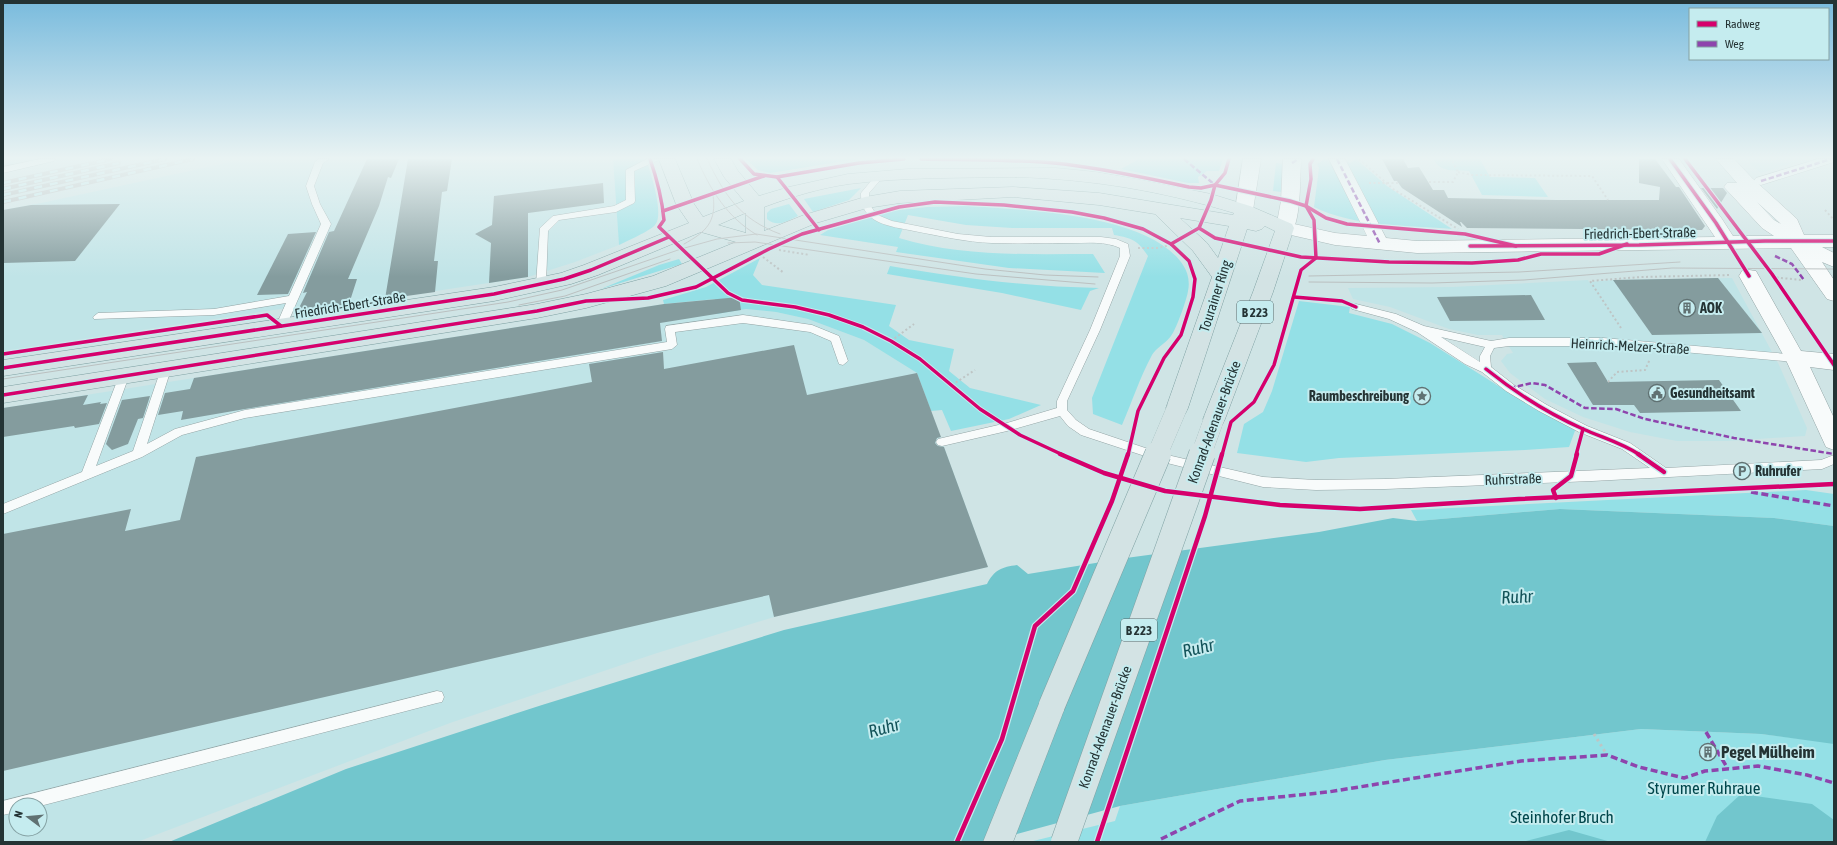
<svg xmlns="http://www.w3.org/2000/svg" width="1837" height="845" font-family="'Asap Condensed',sans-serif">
	<rect width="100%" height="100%" fill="#cfe4e5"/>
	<!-- built -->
	<g fill="#c0e4e7" fill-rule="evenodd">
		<path d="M3,159H68L3,173Z"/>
		<path d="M245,159H613L619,245L575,262L528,277L297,312L300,306L3,351V210L46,202Z"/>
		<path d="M1024,159H1130L1117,163Z"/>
		<path d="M1746,159H1805L1761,173L1752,166Z"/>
		<path d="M1732,278L1779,365L1807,428L1805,436L1728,441H1677L1630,432L1583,417L1545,399L1510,373L1501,361L1507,354L1513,353L1502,335H1478L1449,329L1390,307L1353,299L1348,288L1452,287L1588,280L1589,282L1613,280Z"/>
		<path d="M715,299L718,314L746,309L776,312L808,319L864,340L917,373L988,567L774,617L654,654L450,723L137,842H3V408L664,304ZM16,805H40V829H16Z"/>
	</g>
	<!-- green -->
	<g fill="#94e0e6">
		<path d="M613,159H646C650,171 665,215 655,225C650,231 627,241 619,245Z"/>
		<path d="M746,159H857L770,173L758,170Z"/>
		<path d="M1139,159H1223L1219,171H1207L1198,177L1199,183H1188L1121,169Z"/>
		<path d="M1324,159H1338L1350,163L1356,159L1387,186L1452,229C1408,225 1354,227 1314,207L1319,168L1317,164Z"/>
		<path d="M1433,159H1480L1490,177L1535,178L1548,197L1482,195L1469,171C1454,170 1441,173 1433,159Z"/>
		<path d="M1276,163L1283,164L1281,192L1273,191Z"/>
		<path d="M861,188L849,200L813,212L804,199Z"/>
		<path d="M789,204L798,216C787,221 777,228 767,219V213L771,209Z"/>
		<path d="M968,206C1025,210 1150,214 1183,265C1188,272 1190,282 1188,291C1187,299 1176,330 1171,336C1166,343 1156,348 1152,355C1140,377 1132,402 1122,425L1093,414L1092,398L1148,256C1138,241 1133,238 1114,235L1112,228H1012L966,225L908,215L899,238C961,257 1029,254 1093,254L1105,273L1009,268L896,252L898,247L820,235L828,230L891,211L927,207Z"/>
		<path d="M760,258L753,275L762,285L896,305L889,326L909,340L954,349L949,371L970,388L1041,405L1009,419L951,431L942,410L931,411L917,373L864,340L808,319L776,312L746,309L717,314L715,299L664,304L663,300L706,287Z"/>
		<path d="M679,259L682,264L601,289L659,265Z"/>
		<path d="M890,266C961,278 1028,287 1099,288L1090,291L1081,310L1002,293L887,274Z"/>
		<path d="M1299,301L1350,307L1349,313L1392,324L1430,343L1535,409L1576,428L1569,447L1525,450L1339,458L1306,462L1237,453L1244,424L1263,412L1272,391Z"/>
		<path d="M1806,490L1834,494V526L1774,518L1560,509L1417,521L1411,510Z"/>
		<path d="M1641,729L1761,734L1834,743V842H1029L1115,821L1120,806L1385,760Z"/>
	</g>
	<!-- water -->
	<g fill="#72c6cd">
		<path d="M1560,509L1774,518L1834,526V744L1761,734L1641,729L1385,760L1120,806L988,842H169L346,769L542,705L784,630L987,584C994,570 1002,567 1017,565L1028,574L1126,558L1319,532L1393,518L1417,521Z"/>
		<path d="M1741,794L1812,804L1834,820V842H1705L1717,816Z"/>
		<path d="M1569,830L1611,842H1522Z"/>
	</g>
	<!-- building -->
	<g fill="#849c9e">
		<path d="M367,159H399L391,178L388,177L379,206L348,279H357L349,304L297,312L307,292L303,293L329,232L334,231Z"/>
		<path d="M408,159H452L447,191L442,192L434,261H438L435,292L385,299Z"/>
		<path d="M1382,159H1403L1408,168L1419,167L1433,190H1444L1448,198L1557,200H1659L1660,187L1639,183V159H1655L1676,187H1679L1705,226L1702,230L1467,228L1461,222H1460L1462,227L1402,188L1397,181H1394Z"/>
		<path d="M603,183L604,203L528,213V277L489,283L491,243L475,234L492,225L494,196Z"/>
		<path d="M1701,188H1723L1727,193L1717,209Z"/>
		<path d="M120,204L75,261L3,263V210L31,205Z"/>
		<path d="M316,232L288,294L257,295L288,234Z"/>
		<path d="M1718,278L1762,333L1652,335L1613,280Z"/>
		<path d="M1531,295L1545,320L1450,321L1437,297Z"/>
		<path d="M739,297L741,310L660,323L662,341L245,409L181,420L183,411L158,415L165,393L190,389L194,378L664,304Z"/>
		<path d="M794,345L807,395L917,373L941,437L937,438L935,443L938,446L944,447L988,567L774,617L769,595L3,771V534L131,509L125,531L180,520L196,457L592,382L589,364L663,352L664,369Z"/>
		<path d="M1596,362L1608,382L1719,380L1741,411L1640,413L1634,405H1593L1567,363Z"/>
		<path d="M88,395L83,405L101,402L100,404L107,403L99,424L75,428L74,426L3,437V408Z"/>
		<path d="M150,396L143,418L138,419L128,444L112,450L106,444L122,400Z"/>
	</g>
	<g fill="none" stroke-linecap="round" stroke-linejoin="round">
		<!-- service casing -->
		<g stroke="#93a4a5" stroke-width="1">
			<g id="service">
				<path d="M40,159H55L54,161L3,173V167Z"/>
				<path d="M319,159H329L323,163L314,186L320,204L331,224L285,329L281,330L276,326L286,303L214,315L94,319L93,317L98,313L214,309L289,296L321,224L312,204L306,186L315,162Z"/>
				<path d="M647,159H661L634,171L635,201L634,203L616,212L559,220L548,231L546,284L544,286H538L536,284L540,228L553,216L614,206L626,200V170Z"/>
				<path d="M879,174L883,177L869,193V203L874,211L880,216L892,221L958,234L991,237H1101L1116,239L1128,244L1130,256L1100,330L1067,401V410L1076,420L1089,429L1163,454L1263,477L1316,480L1385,479L1650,468L1622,449L1579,432L1539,411L1506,391L1482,372L1465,364L1417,332L1389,319L1352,309L1351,307L1352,305L1356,304L1396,314L1424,326L1491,341L1509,338H1603L1799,355L1800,358L1799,361L1795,362L1639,348L1603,346H1509L1494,348L1490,356L1491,367L1514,385L1547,405L1587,426L1630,443L1666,468L1821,460L1834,455V464L1822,469L1592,481L1385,489L1316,490L1263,487L1163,462L1081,435L1068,426L1060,416L1007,431L942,446L938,445L936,442L938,439L1007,423L1057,408V401L1090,330L1120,256V248C1105,241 1088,243 1072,243C1046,243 1019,244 992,243C966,242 940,236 914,231C890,226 860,224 861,193L876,175ZM1441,337L1485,347L1480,356V362Z"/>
				<path d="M743,315L812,325L839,336L848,361L843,365L839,364L831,341L810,332L743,323L675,332L677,345L672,349L245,418L182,435L142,457L3,514V504L82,472L119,376L120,373H128L129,376L96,466L133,451L161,369L166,365L171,369L147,444L175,429L245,410L667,342L665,329L666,326Z"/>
				<path d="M437,691L442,692L444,697L442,702L437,703L40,806L16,805V812L3,815V801Z"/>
			</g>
		</g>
		<!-- pedestrian casing -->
		<g stroke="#93a4a5" stroke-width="1">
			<path id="pedestrian" d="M1818,159H1834V162L1761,185L1756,184L1754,181L1756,178Z"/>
		</g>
		<!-- minor casing -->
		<g stroke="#93a4a5" stroke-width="1">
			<g id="minor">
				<path d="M1329,159H1345L1386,238L1417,241L1715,237L1662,159H1679L1722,219L1733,236H1774L1762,228L1724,187L1727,183H1737L1716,159H1734L1752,178L1797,219L1804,235H1834V247H1822L1834,253V267L1822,262L1834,280V301L1827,299L1791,248L1417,253L1335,245L1278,232L1276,228L1278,224L1285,222L1335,233L1367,236ZM1757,202L1781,224L1774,220Z"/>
				<path d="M1749,270L1756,271L1801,351L1834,354V370L1810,367L1834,418V450L1826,447L1785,358L1739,276L1742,271Z"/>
			</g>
		</g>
		<!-- secondary casing -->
		<g stroke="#93a4a5" stroke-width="1">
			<g id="secondary">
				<path d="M1243,159H1261L1253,210L1250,214L1244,216L1238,214L1235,210Z"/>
				<path d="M1283,159H1301C1300,178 1301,217 1292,232L1285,234L1278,232L1276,228L1281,201Z"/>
			</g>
		</g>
		<!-- primary casing -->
		<g stroke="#7fa1a3" stroke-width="1">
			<g id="primary">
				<path d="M659,159H675L694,204L703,217L744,201L724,177L714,159H731L738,171L759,196L789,187L848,174L908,169L1056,168L1096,172L1137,179L1211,194L1250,206L1292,224L1294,228L1273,292L1225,419L1222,425L1214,427L1206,425L1203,419L1253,292L1275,231L1265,226L1262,229L1256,231L1247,229L1188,408L1185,414L1177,416L1169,414L1166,408L1212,277L1193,251L1155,214L1099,205L1013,197L900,203L867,208L816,223L666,286L586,308L537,318L3,403V387L537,304L586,294L653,276L736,242L701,232L598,275L571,284L494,301L3,376V360L494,287L561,273L584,265L689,223L676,204ZM1016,177C1090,179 1163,191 1234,213L1233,215L1099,193L1013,187L900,191L865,197L804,215L764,231V207C791,197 820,188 849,184C904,177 960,178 1016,177ZM746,213V233L718,225L743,214ZM1180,218L1229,226L1218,258L1207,243Z"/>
				<path d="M1052,692L1062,696L1066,705L1013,842H983L1042,696Z"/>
			</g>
		</g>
		<!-- path-far1 -->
		<g stroke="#bec5c5" stroke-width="2" stroke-dasharray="2 2.5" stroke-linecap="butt">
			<path d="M1359,159L1393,189L1458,229"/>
			<path d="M1458,172L1472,175L1592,176L1608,200"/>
			<path d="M1429,182H1453L1458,172L1451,159"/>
			<path d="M1369,183H1398"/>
			<path d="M1825,210L1834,220"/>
			<path d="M1138,248H1157L1171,245"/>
			<path d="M779,250L810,255"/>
			<path d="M763,257L784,273"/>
			<path d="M1772,277L1801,280"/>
			<path d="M1621,328L1590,281L1641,277L1731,275"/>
			<path d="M891,341L914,324"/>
			<path d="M1608,382L1617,372L1645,370L1650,359"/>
			<path d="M952,385L975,370"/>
		</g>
		<!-- path -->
		<path stroke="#bec5c5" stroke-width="3" stroke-dasharray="2.5 3.5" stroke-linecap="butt" d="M1594,734L1607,755"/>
		<!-- service -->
		<use href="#service" fill="#f8fbfb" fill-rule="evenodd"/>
		<!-- pedestrian -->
		<use href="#pedestrian" fill="#f8fbfb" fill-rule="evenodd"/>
		<!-- minor -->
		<use href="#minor" fill="#f8fbfb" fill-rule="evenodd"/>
		<!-- secondary -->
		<use href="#secondary" fill="#f8fbfb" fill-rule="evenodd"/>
		<!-- primary -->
		<use href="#primary" fill="#d3e3e4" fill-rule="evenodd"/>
		<!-- tram -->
		<g stroke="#bbc0c0" stroke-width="1">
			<path d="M697,159C711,191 727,217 757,235"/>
			<path d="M707,159C725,196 740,219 780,234"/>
			<path d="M728,243L755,242L976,274L1095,284"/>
			<path d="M684,244C706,232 717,222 713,195"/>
			<path d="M1309,276L1519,272L1680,262"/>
			<path d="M1309,282L1432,283L1524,280L1672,268L1834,269"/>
			<path d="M519,305L565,296L670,259"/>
			<path d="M3,379L508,302L562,290L681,249L717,239L756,234L985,269L1045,275L1098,277"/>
		</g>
		<!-- rail casing -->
		<g stroke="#bbc0c0" stroke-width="4">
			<g id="rail">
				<path d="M3,183L111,159"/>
				<path d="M3,189L119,163"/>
				<path d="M3,195L165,159"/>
				<path d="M3,202L193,159"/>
			</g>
		</g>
		<!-- rail -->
		<use href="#rail" stroke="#c5ecef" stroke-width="2.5" stroke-dasharray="8" stroke-linecap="butt"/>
		<!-- primary-bridge-far1 casing -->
		<g stroke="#7fa1a3" stroke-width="20" stroke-linecap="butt">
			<g id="primary-bridge-far1">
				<path d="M1157,455L1177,408"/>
				<path d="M1201,455L1214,419"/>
			</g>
		</g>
		<!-- primary-bridge casing -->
		<g stroke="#7fa1a3" stroke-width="27" stroke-linecap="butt">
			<g id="primary-bridge">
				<path d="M1052,705L1158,454"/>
				<path d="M1064,842L1202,454"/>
			</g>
		</g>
		<!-- primary-bridge-far1 -->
		<use href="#primary-bridge-far1" stroke="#d3e3e4" stroke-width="20"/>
		<!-- primary-bridge -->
		<use href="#primary-bridge" stroke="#d3e3e4" stroke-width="26"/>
		<!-- quiet-far1 -->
		<g stroke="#8e44ad" stroke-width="2.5" stroke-dasharray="5.5 2.5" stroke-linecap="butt">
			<path d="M1184,159L1215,185"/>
			<path d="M1337,159L1380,244"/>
			<path d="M1292,163L1298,159"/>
			<path d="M1761,181L1831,159"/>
			<path d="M1775,256L1792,264L1804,280"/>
			<path d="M1510,388L1532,383L1545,385L1585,408L1616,409L1645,419L1734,438L1834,454"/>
		</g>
		<!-- quiet -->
		<g stroke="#8e44ad" stroke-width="3.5" stroke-dasharray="7 3.5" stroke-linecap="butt">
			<path d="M1751,492L1834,506"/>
			<path d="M1706,732L1728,769"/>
			<path d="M1161,839L1240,801L1328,792L1521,761L1607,755L1639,767L1684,778L1705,771L1758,766L1807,775L1834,783"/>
		</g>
		<!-- cycleway-far1 casing -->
		<g stroke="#c5ecef" stroke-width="5.5">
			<g id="cycleway-far1">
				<path d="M650,159C657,179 662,199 664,220L659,227L728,293L742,300L795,307L829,315L863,327L891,341L920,359L980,409L1020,435L1063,455"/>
				<path d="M740,159L754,174L777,177L859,163L904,159"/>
				<path d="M921,159C969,160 1016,159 1064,164C1106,169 1147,178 1189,187L1201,188L1215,185L1290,201L1306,206L1326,218L1347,224L1465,234L1516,246"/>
				<path d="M1670,159L1716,223L1749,276"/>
				<path d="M1685,159L1772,274L1834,365"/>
				<path d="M777,177L819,230"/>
				<path d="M663,211L764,176"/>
				<path d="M1199,228L1215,238L1301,257L1389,262L1472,263L1518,260L1541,254H1599L1627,244"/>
				<path d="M1171,244L1199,228L1211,200L1215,185L1225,173L1229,159"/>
				<path d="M1470,246L1639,245L1765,241H1834"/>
				<path d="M1294,297L1342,301L1356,307"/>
				<path d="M3,354L267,315L281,326"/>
				<path d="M3,368L494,294L564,279L591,270L669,237"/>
				<path d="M1486,369C1516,393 1549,414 1583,429C1603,438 1622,443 1640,455"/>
				<path d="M3,395L537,311L586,301L648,298L696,287L769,249L802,234L899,207L935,202L1004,205L1072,212L1104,218L1143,229L1171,244L1189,261L1195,279L1193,297L1181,335L1164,358L1138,411L1128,455"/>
				<path d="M1222,455L1231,422L1254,402L1274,365L1301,270L1316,258L1314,220L1306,206L1311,179L1310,164L1313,159"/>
				<path d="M1576,455L1583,429"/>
			</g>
		</g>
		<!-- cycleway casing -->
		<g stroke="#c5ecef" stroke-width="7">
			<g id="cycleway">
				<path d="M1060,454L1104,473L1165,491L1280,505L1360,509L1519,499L1834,484"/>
				<path d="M1638,454L1664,472"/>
				<path d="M1556,498L1553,490L1571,476L1577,454"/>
				<path d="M957,842L1002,739L1035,626L1073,591L1112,501L1128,454"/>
				<path d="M1097,842L1205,516L1222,454"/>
			</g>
		</g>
		<!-- cycleway-far1 -->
		<use href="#cycleway-far1" stroke="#d6006c" stroke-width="3.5"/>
		<!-- cycleway -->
		<use href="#cycleway" stroke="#d6006c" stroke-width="4.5"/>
	</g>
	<!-- sky -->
	<linearGradient id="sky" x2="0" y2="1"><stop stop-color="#79bbdd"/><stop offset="0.57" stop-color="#e9f3f3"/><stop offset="1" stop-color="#e9f3f3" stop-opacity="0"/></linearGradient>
	<rect width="1837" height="277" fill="url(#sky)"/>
	<!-- icons -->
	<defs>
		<g id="building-ring" transform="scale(0.9)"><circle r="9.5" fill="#c5ecef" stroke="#607172" stroke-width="1.5"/><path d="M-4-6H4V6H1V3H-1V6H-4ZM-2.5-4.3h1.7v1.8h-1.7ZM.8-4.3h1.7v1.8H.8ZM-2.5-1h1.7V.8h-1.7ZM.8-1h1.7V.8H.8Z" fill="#607172"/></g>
		<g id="civic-ring" transform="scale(0.9)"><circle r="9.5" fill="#c5ecef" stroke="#607172" stroke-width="1.5"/><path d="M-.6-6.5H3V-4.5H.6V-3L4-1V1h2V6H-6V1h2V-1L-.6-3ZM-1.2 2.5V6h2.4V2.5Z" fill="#607172"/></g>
		<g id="sight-ring" transform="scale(0.9)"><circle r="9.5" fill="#c5ecef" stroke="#607172" stroke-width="1.5"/><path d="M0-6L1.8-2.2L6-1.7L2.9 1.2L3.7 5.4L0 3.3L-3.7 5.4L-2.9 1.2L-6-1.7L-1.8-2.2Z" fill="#607172"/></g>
		<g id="parking-ring" transform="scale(0.9)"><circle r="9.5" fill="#c5ecef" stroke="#607172" stroke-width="1.5"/><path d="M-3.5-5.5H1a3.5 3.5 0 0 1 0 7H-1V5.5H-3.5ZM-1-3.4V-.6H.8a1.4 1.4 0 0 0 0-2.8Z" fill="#607172"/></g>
	</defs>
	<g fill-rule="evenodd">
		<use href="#building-ring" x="1687" y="308"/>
		<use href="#civic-ring" x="1657" y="393"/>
		<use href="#sight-ring" x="1422" y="396"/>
		<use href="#parking-ring" x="1742" y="471"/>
		<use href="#building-ring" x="1708" y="752"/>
	</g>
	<g text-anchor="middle" stroke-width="4" stroke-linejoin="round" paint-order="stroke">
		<!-- shield labels -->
		<g fill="#c5ecef" stroke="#546a6c" stroke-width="1">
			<rect x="1237" y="301" width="36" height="22" rx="3"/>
			<rect x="1121" y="619" width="36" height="22" rx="3"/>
		</g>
		<g font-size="13" font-weight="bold" fill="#243334">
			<text x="1255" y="317">B 223</text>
			<text x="1139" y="635">B 223</text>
		</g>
		<!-- street labels -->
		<g font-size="14" fill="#243334" stroke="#c5ecef">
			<text transform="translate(1640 233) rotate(-1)" y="5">Friedrich-Ebert-Straße</text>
			<text transform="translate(1215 296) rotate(-72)" y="5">Tourainer Ring</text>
			<text transform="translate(350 305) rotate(-9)" y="5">Friedrich-Ebert-Straße</text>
			<text transform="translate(1630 346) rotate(3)" y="5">Heinrich-Melzer-Straße</text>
			<text transform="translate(1214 422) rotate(-70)" y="5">Konrad-Adenauer-Brücke</text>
			<text transform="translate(1513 479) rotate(-2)" y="5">Ruhrstraße</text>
			<text transform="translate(1105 727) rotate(-70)" y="5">Konrad-Adenauer-Brücke</text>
		</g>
		<!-- poi labels -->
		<g font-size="14" font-weight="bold" fill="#243334" stroke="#c5ecef" text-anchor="start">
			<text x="1700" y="313">AOK</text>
			<text x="1670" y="398">Gesundheitsamt</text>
			<text x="1409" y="401" text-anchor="end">Raumbeschreibung</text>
			<text x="1755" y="476">Ruhrufer</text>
		</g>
		<!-- near-poi labels -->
		<g font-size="17" font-weight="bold" fill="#243334" stroke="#c5ecef" text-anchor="start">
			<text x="1721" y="758">Pegel Mülheim</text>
		</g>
		<!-- near-park labels -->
		<g font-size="17" fill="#00464b" stroke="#c5ecef">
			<text x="1704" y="794">Styrumer Ruhraue</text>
			<text x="1562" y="823">Steinhofer Bruch</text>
		</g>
		<!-- near-water labels -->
		<g font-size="18" font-style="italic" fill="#135359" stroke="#c5ecef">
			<text transform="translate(1517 597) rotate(-3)" y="6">Ruhr</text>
			<text transform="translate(1198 648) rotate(-13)" y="6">Ruhr</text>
			<text transform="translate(884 728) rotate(-15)" y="6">Ruhr</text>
		</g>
	</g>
	<!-- border -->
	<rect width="1837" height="845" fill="none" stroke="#243334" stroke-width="8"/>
	<!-- legend -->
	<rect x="1689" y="8" width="140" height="52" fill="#c5ecef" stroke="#85a2a4"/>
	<rect x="1697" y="21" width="20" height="6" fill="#d6006c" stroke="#85a2a4"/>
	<text x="1725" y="28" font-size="12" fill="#243334">Radweg</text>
	<rect x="1697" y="41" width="20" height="6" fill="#8e44ad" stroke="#85a2a4"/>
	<text x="1725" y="48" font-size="12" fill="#243334">Weg</text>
	<!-- north arrow -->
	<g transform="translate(28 817) rotate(286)"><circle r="19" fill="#c5ecef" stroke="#85a2a4"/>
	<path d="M0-3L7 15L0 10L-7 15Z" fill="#607172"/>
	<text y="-6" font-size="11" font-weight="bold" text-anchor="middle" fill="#243334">N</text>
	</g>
</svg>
